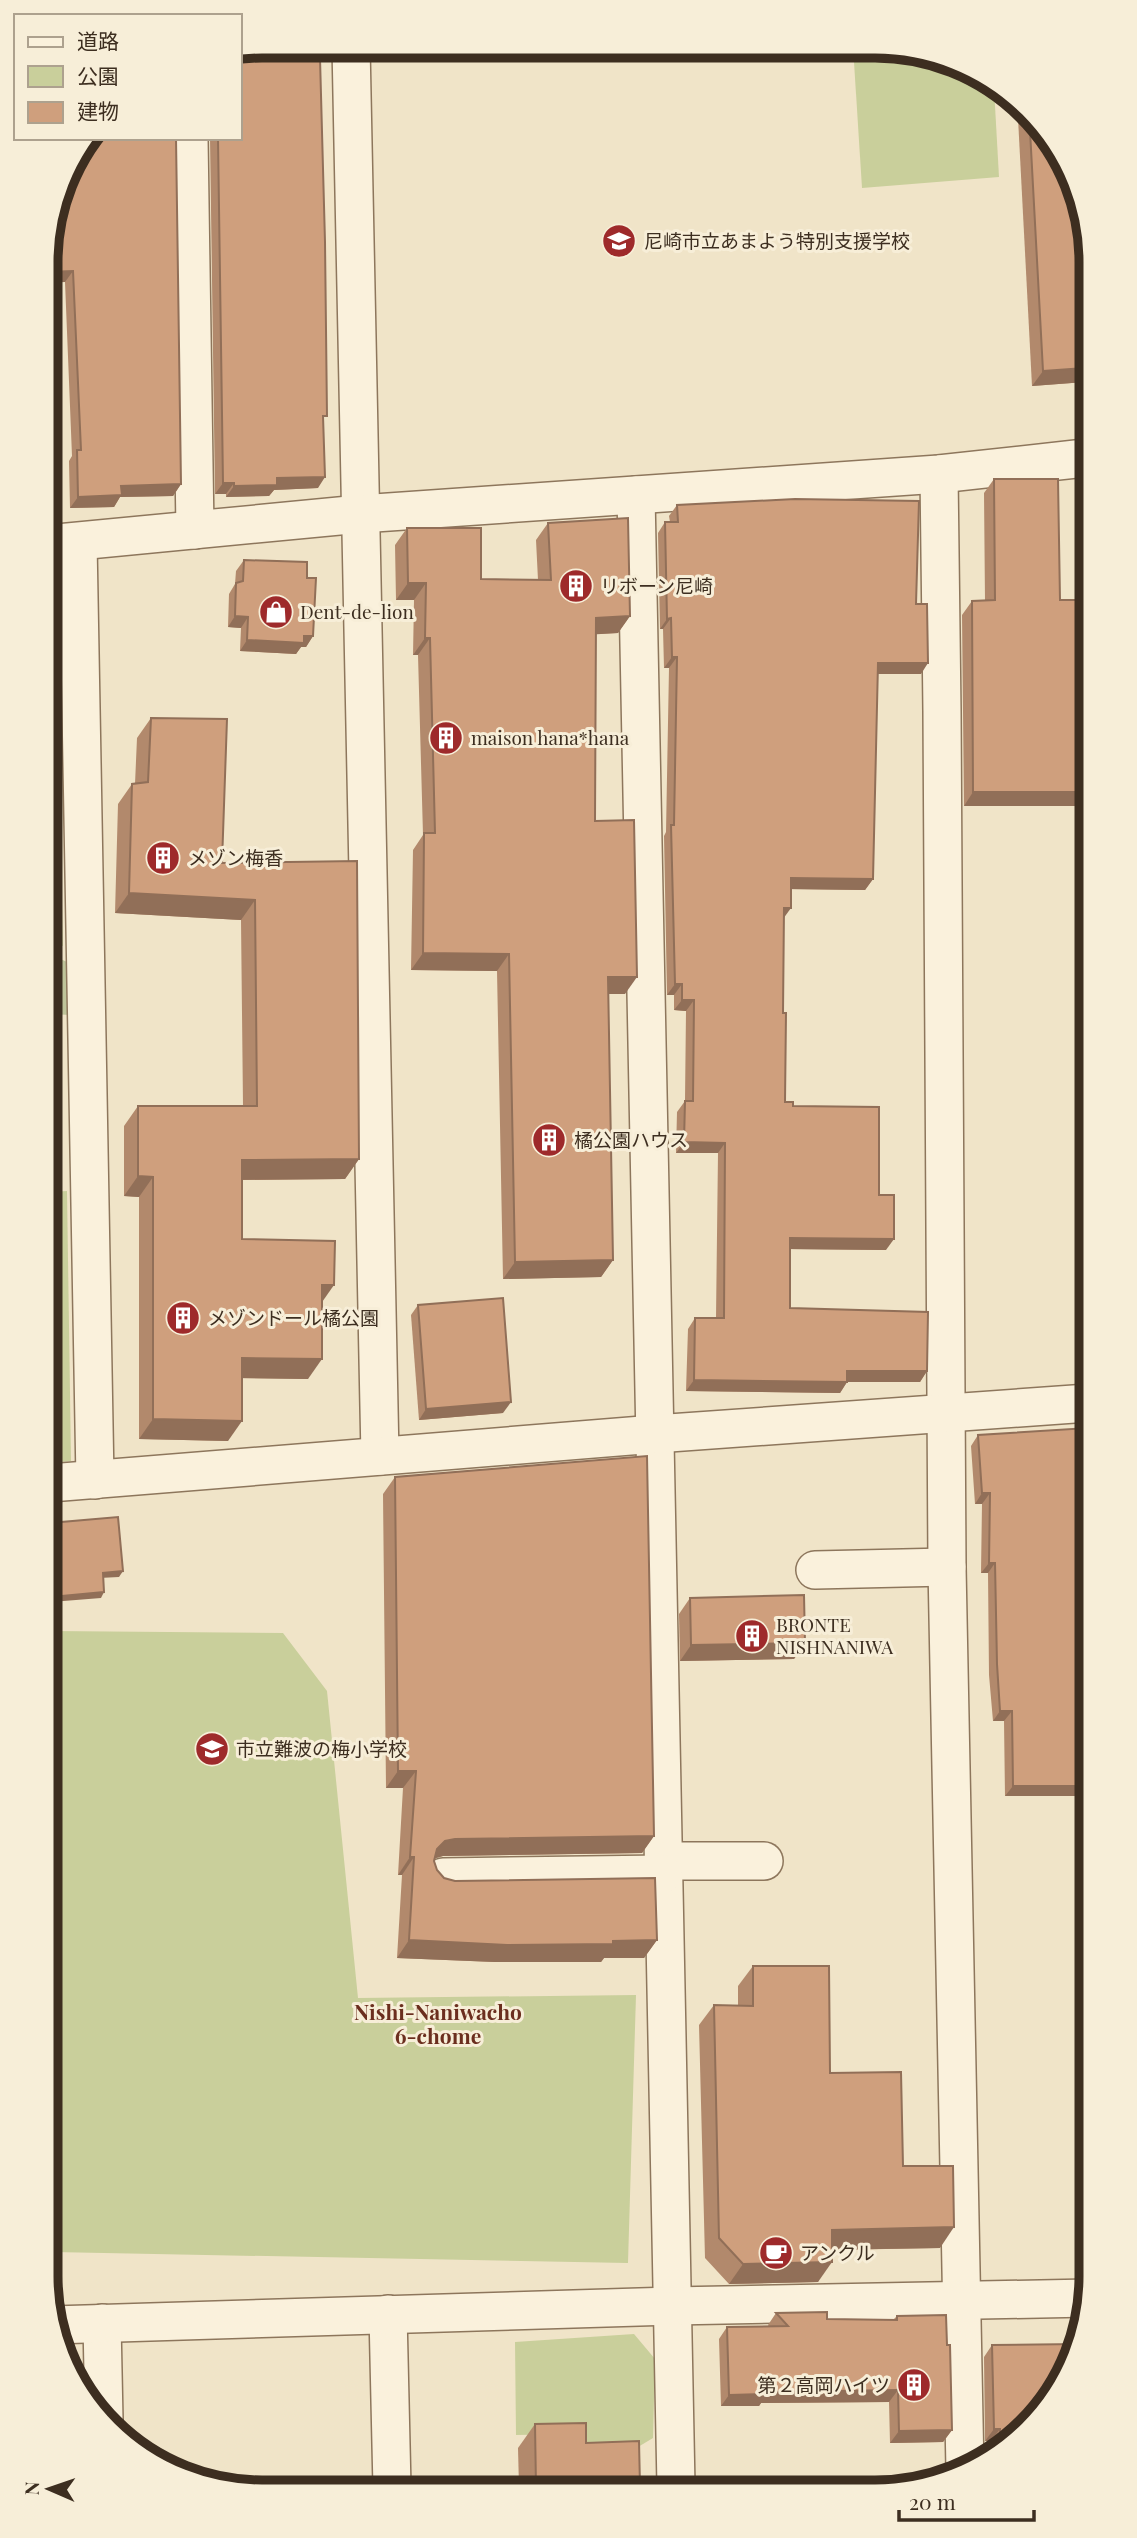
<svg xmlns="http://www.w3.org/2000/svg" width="1137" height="2538" font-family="'Playfair Display','Noto Sans JP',serif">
	<rect width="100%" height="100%" fill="#f0e4c8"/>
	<!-- green -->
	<g fill="#c9cf9b">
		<path d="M933,58L994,88L999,177L862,188L854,62Z"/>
		<path d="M47,568H54L63,946L48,942Z"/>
		<path d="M67,1191L71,1461L50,1463L49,1192Z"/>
		<path d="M51,1631L283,1633L327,1691L358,1998L636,1995L628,2263L53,2252Z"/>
		<path d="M634,2334L655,2359L653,2438L638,2447L587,2451L571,2434L516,2435L515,2342Z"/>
	</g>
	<!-- cemetery -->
	<path fill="#bfc49a" d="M48,953L67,962L71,1015L49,1014Z"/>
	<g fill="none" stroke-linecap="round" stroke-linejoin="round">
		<!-- street casing -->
		<g stroke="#8d765c" stroke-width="40">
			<g id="street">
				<path d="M351,46L380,1456"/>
				<path d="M189,138L195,530"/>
				<path d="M939,474L942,711L947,1567L965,2470"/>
				<path d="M636,495L676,2486"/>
				<path d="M78,542L95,1480"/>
				<path d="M47,544L360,514L939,474L1085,458"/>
				<path d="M50,1483L655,1434L1088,1403"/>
				<path d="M815,1570L947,1567"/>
				<path d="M664,1861H764"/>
				<path d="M443,1877L663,1874"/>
				<path d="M388,2314L392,2488"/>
				<path d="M102,2323L104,2420"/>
				<path d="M53,2325L672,2306L1089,2298"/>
			</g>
		</g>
		<!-- street -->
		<use href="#street" stroke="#faf1dc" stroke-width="37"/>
	</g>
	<!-- wall -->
	<g fill="#b2896c">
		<path d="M320,63L324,421L318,488L274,490L269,496L226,497V494H215L210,138H240Z"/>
		<path d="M1017,99L1055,142L1084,206L1085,382L1032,386Z"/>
		<path d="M68,166L181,484L173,496L120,497L114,507L70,508L69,461L72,456L65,282Z"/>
		<path d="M994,479L1060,600H1085L1086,806H964L962,615L972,601H985L984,493Z"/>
		<path d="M677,505L916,604L921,674H877L873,879L865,890L791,889L784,918L783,1013L785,1102L793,1106L879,1195L886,1250L790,1249V1308L927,1371L920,1382H847L840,1393L686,1391L688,1329L695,1318H716L718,1153H676L677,1112L685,1101L686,1011L674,1010V995H667L664,836L666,832L669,668H664L663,629H660L658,533L665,522H670L669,516Z"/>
		<path d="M548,523L630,616L618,633L596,634L595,821L625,994H608L613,1260L601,1277L503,1279L497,971L411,970L413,850L423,835L418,655H413L414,600H396L395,545L407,528L481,579L538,580L536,540Z"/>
		<path d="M244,560L307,578L313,636L306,647H301L296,654L240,651L241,628L228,627L229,594L235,584L236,571Z"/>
		<path d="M151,718L222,863L357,861L359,1159L345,1179L242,1180V1239L322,1302L308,1379L242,1378L228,1441L139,1439V1197L124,1196V1126L138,1106H243L241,920L115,913L118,804L132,784H135L137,738Z"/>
		<path d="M418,1305L503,1413L419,1420L411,1315Z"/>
		<path d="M1088,1428L1089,1796H1005L1004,1721H993L989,1675L988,1573H981L982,1504H975L971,1446L978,1435Z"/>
		<path d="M395,1477L654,1836L642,1853L443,1856L435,1858L434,1861L437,1870L444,1878L657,1940L644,1958H604L601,1962H495L397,1958L402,1875H398L403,1788H386L383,1494Z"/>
		<path d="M690,1598L805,1643L794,1659L680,1661L679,1614Z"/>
		<path d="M753,1966L830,2073L903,2166L940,2248L832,2250L818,2282L729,2284L705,2258L699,2025L714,2005L738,2006V1986Z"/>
		<path d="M776,2313L827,2319L893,2320L897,2316L947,2345L952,2430L943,2442L890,2443L889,2402L761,2403L759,2406H721L719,2339L727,2327H769L768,2325Z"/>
		<path d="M992,2345L1038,2418L995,2456L992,2458L991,2441H985L984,2357Z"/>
		<path d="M535,2424L640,2486L519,2487L518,2448Z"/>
	</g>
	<!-- shaded-wall -->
	<g fill="#916f58">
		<path d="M856,49L917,50L921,52L852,55Z"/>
		<path d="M73,271L65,282L46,283V272Z"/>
		<path d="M1085,368V382L1032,386L1043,371Z"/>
		<path d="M325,477L318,488L274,490L269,496L226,497L234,486L277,478Z"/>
		<path d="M223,483H234L226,494H215Z"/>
		<path d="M181,484L173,496L120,497L114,507L70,508L78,497L121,486Z"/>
		<path d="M408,583H426L414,600H396Z"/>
		<path d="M235,616L248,617L241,628L228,627Z"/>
		<path d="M630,616L618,633L584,635L596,618Z"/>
		<path d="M671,618L663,629H660L667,619Z"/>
		<path d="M304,636H313L306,647H301L296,654L240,651L247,640Z"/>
		<path d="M425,638H430L418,655H413Z"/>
		<path d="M672,657H677L669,668H664Z"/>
		<path d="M878,663H928L921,674H870Z"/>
		<path d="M973,792H1086V806H964Z"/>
		<path d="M791,878L873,879L865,890L784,889Z"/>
		<path d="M129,893L255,900L241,920L115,913Z"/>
		<path d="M784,908H791L783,919Z"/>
		<path d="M423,953L509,954L497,971L411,970Z"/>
		<path d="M608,977H637L625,994H596Z"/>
		<path d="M675,984H682L674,995H667Z"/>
		<path d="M682,1000H694L686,1011L674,1010Z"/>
		<path d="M684,1142L725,1143L718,1153H676Z"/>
		<path d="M359,1159L345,1179L228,1180L242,1160Z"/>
		<path d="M138,1176L153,1177L139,1197L124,1196Z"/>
		<path d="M790,1238L894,1239L886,1250L783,1249Z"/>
		<path d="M613,1260L601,1277L503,1279L515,1262Z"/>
		<path d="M322,1285H334L320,1305Z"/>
		<path d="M242,1358L322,1359L308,1379L228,1378Z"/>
		<path d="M847,1371H927L920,1382H840Z"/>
		<path d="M694,1380L847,1382L840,1393L686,1391Z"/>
		<path d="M511,1402L503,1413L419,1420L426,1409Z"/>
		<path d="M153,1419L242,1421L228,1441L139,1439Z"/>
		<path d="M982,1493H990L982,1504H975Z"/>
		<path d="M989,1563H995L988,1573H981Z"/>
		<path d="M123,1571L119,1577L99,1578L103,1573Z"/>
		<path d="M104,1592L101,1598L51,1602V1597Z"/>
		<path d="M805,1643L794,1659L680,1661L691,1645Z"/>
		<path d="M1000,1711H1012L1004,1721H993Z"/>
		<path d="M398,1771H416L403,1788H386Z"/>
		<path d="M1013,1786H1089V1796H1005Z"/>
		<path d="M654,1836L642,1853L443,1856L433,1859L437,1849L445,1841L455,1839Z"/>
		<path d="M410,1857H414L402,1875H398Z"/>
		<path d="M409,1940L613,1941L657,1940L644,1958H604L601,1962H495L397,1958Z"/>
		<path d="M954,2227L940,2248L818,2250L832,2230Z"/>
		<path d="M832,2262L818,2282L729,2284L743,2264Z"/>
		<path d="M898,2390L889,2402L761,2403L759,2406H721L729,2395L767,2392Z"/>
		<path d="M994,2429H1000L991,2441H985Z"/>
		<path d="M952,2430L943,2442L890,2443L899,2431Z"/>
	</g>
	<!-- building -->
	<g fill="#cf9f7d" stroke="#916f58" stroke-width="2">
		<path d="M262,46H323L324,58H320L325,242L327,416H323L325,477L277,478V485L234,486V483H223L218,138H240V50Z"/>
		<path d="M1029,112L1055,142L1084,206L1085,368L1043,371Z"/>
		<path d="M89,138H176L181,484L121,486L122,495L78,497L77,450H81L73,271L46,272V247L68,166Z"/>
		<path d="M994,479H1058L1060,600H1085L1086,792H973L972,601L995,600Z"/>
		<path d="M795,499L919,501L916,604H927L928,663H878L873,879L791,878V908H784L783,1013H786L785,1102H793V1106L879,1107V1195H894V1239L790,1238V1308L928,1312L927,1371H847V1382L694,1380L695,1318H724L725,1143L684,1142L685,1101H693L694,1000H682V984H675L671,825H674L677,657H672L671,618L667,619L665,522H678L677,505Z"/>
		<path d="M628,518L630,616L596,618L595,821L634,820L637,977H608L613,1260L515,1262L509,954L423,953L424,833H435L430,638H425L426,583H408L407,528H481V579L551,580L548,523Z"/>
		<path d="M244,560L307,562V578H316L313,636H304V643L247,640L248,617L235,616L236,583L243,581Z"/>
		<path d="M151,718L227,719L222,863L357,861L359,1159L242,1160V1239L335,1241L334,1285H322V1359L242,1358V1421L153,1419V1177L138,1176V1106H257L255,900L129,893L132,784L148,782Z"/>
		<path d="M503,1298L511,1402L426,1409L418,1305Z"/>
		<path d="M1088,1428L1089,1786H1013L1012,1711H1000L997,1664L995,1563H989L990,1493H982L978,1435Z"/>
		<path d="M647,1456L654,1836L455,1839L445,1841L437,1849L434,1861L437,1870L444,1878L455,1881L655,1878L657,1940L613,1941V1944L507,1945L409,1940L414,1857H410L416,1771H398L395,1477Z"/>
		<path d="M118,1517L123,1571L103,1573L104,1592L51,1597L50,1523Z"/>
		<path d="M804,1595L805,1643L691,1645L690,1598Z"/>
		<path d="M753,1966H829L830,2073L901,2072L903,2166H953L954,2227L832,2230V2262L743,2264L719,2238L714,2005L753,2006Z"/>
		<path d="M827,2312V2319L897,2320V2316L946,2315L947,2345H950L952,2430L899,2431L898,2390L767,2392V2394L729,2395L727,2327L788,2326L776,2313Z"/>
		<path d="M67,2338L68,2368L56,2339Z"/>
		<path d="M1079,2344L1075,2358L1038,2418L1000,2452V2429H994L992,2345Z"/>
		<path d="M586,2423V2443L639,2441L640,2486L536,2487L535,2424Z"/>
	</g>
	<!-- icons -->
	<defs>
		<g id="school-disc" transform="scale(1.75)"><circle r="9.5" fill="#9e2a2b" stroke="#f7eed8"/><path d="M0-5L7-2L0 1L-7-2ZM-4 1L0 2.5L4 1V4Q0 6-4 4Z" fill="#fff"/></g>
		<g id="building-disc" transform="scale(1.75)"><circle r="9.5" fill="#9e2a2b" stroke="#f7eed8"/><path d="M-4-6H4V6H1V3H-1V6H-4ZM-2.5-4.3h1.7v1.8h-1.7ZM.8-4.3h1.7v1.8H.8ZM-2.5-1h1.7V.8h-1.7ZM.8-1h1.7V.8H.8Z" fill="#fff"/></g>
		<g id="shop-disc" transform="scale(1.75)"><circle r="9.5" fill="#9e2a2b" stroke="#f7eed8"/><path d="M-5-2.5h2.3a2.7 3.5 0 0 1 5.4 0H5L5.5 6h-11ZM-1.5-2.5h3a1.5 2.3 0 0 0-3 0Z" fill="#fff"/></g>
		<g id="cafe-disc" transform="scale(1.75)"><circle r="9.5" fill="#9e2a2b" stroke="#f7eed8"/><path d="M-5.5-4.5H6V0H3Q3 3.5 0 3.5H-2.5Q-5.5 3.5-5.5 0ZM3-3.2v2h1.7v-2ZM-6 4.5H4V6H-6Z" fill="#fff"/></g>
	</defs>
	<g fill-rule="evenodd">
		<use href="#school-disc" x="619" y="241"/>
		<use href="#building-disc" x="576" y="586"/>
		<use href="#shop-disc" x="276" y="612"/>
		<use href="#building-disc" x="446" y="738"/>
		<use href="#building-disc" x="163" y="858"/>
		<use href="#building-disc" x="549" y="1140"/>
		<use href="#building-disc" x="183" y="1318"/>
		<use href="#building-disc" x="752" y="1636"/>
		<use href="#school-disc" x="212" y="1749"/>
		<use href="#cafe-disc" x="776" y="2253"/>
		<use href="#building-disc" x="914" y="2385"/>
	</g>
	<g text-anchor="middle" stroke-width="6" stroke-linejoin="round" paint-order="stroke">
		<!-- poi labels -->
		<g font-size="19" fill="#3d2e20" stroke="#f7eed8" text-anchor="start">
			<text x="644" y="248">尼崎市立あまよう特別支援学校</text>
			<text x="600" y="593">リボーン尼崎</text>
			<text x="300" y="619">Dent-de-lion</text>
			<text x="471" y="745">maison hana*hana</text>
			<text x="188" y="865">メゾン梅香</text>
			<text x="574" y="1147">橘公園ハウス</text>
			<text x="208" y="1325">メゾンドール橘公園</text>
			<text x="776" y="1632">BRONTE<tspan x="776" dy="22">NISHNANIWA</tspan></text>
			<text x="236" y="1756">市立難波の梅小学校</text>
			<text x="800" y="2260">アンクル</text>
			<text x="890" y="2392" text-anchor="end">第２高岡ハイツ</text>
		</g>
		<!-- neighbourhood labels -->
		<g font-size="21" font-weight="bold" fill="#6b2e1e" stroke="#f7eed8">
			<text x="438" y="2020">Nishi-Naniwacho<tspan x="438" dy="24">6-chome</tspan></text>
		</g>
	</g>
	<!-- crop -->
	<path d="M0 0H1137V2538H0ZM262 58H875A204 204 0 0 1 1079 262V2276A204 204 0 0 1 875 2480H262A204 204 0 0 1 58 2276V262A204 204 0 0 1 262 58Z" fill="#f7eed8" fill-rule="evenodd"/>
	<path fill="none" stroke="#3d2e20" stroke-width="9" d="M262 58H875A204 204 0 0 1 1079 262V2276A204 204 0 0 1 875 2480H262A204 204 0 0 1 58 2276V262A204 204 0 0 1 262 58Z"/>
	<!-- legend -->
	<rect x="14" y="14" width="228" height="126" fill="#f7eed8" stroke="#ada18e" stroke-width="2"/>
	<rect x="28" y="37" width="35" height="10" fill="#faf1dc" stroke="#ada18e" stroke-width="2"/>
	<text x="77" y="49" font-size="21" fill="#3d2e20">道路</text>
	<rect x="28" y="66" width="35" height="21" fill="#c9cf9b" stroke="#ada18e" stroke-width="2"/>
	<text x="77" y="84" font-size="21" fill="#3d2e20">公園</text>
	<rect x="28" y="102" width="35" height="21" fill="#cf9f7d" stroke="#ada18e" stroke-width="2"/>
	<text x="77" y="119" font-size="21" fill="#3d2e20">建物</text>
	<!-- north arrow -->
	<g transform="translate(49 2489) rotate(272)" stroke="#f7eed8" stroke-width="5" paint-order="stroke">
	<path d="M0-5L12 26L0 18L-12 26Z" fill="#3d2e20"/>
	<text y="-10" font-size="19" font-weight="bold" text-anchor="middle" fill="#3d2e20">N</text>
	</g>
	<!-- scale -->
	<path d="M899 2510v10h135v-10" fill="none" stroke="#3d2e20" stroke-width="3.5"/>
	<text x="909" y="2510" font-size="21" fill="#3d2e20" stroke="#f7eed8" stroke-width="5" paint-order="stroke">20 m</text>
</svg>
